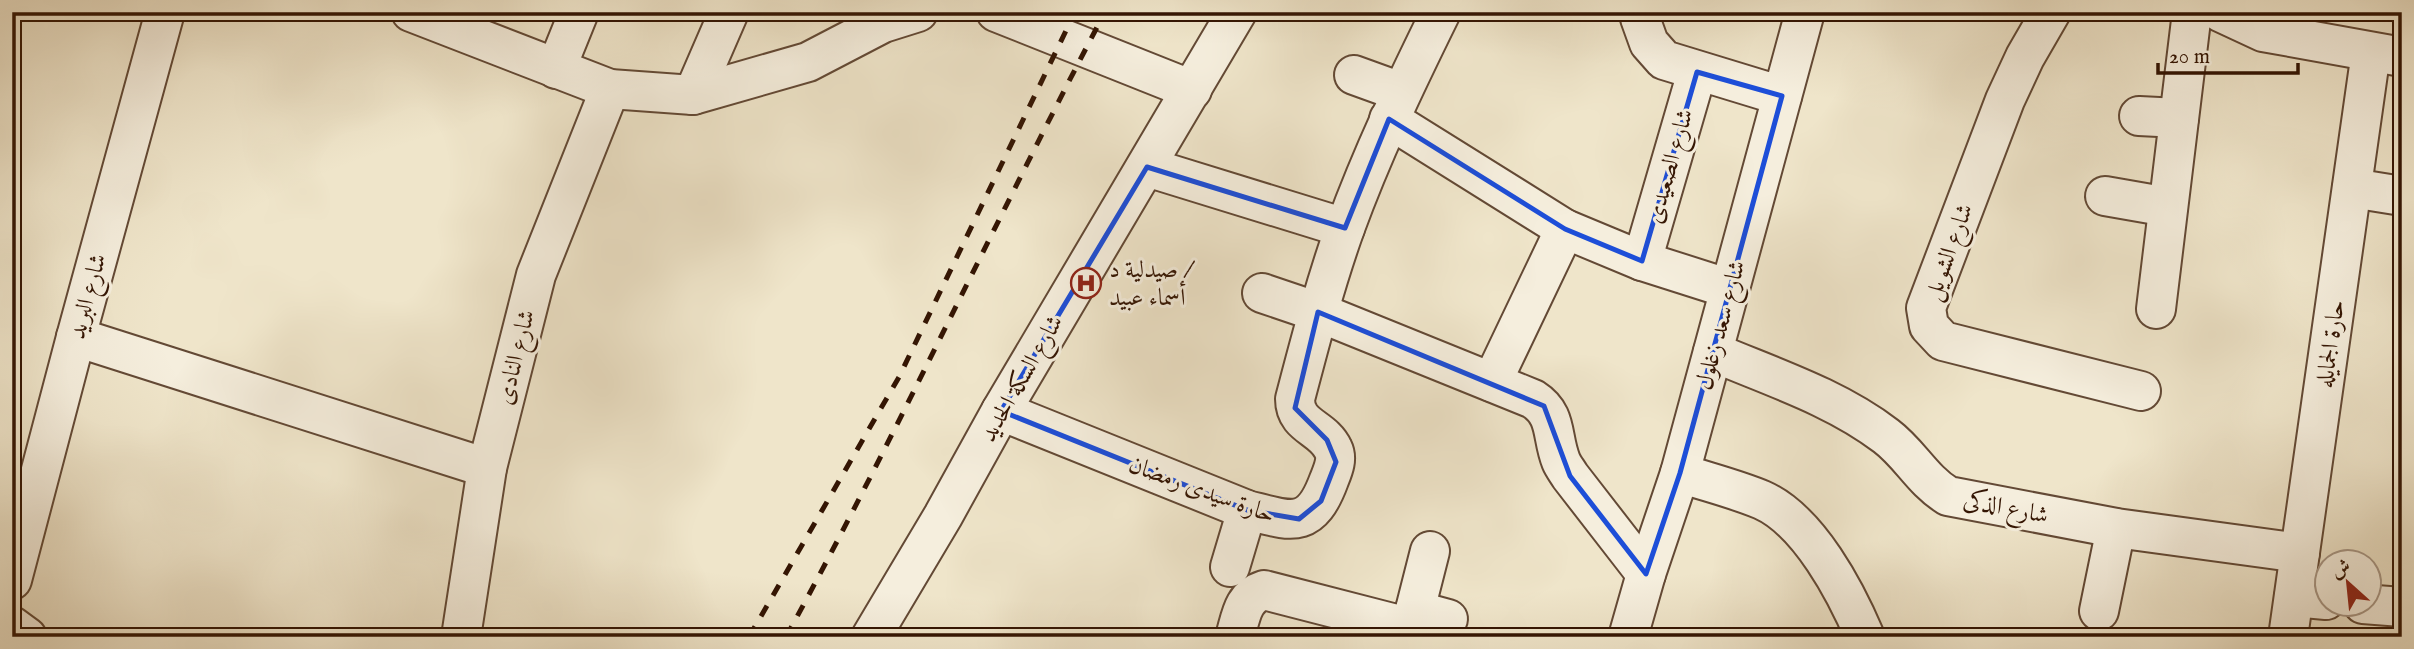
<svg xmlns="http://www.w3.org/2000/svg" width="2414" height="649" font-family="'IM FELL English',Amiri,serif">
	<rect width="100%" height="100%" fill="#efe5ca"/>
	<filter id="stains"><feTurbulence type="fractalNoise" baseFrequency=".00286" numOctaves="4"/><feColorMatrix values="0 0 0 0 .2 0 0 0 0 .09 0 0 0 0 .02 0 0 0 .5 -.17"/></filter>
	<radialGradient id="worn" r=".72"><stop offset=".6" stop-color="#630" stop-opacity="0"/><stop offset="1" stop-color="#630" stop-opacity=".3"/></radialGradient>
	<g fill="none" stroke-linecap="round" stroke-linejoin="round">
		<!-- street casing -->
		<g stroke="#634935" stroke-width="42">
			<g id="street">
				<path d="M411,12L610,89L693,95L808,62L883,23L918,12"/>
				<path d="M996,12L1192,90"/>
				<path d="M1641,12L1640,18L1649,43L1664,60L1782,96"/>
				<path d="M2051,12L2025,57L2005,100L1926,308L1929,326L1943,341L2141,391"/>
				<path d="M2220,12L2263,32L2402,57"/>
				<path d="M556,69L579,12"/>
				<path d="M1354,75L1401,92"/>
				<path d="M693,95L729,12"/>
				<path d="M2139,116L2179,118"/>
				<path d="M1389,119L1565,229L1642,261L1730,289"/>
				<path d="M1147,167L1345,228"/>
				<path d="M2352,188L2402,196"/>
				<path d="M2105,196L2168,207"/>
				<path d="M1642,261L1697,72"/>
				<path d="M1262,293L1318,312L1533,399C1558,415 1551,436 1561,461C1563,466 1567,471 1570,476L1646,574"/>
				<path d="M2156,309L2192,12"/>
				<path d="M76,337L487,468"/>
				<path d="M1713,352C1772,377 1835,397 1886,436C1910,454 1922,480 1948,496L2116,528L2300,553"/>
				<path d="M1492,382L1565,229"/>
				<path d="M1001,411L1247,510C1291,521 1310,531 1329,480C1333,470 1338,459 1333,449C1323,427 1295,427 1295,399C1310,342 1325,284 1345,228C1372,154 1406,83 1441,12"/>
				<path d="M1680,473C1707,482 1736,489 1762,500C1809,521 1846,592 1865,637"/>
				<path d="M1230,567L1247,510"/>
				<path d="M12,580L76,337L165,12"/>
				<path d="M2294,597L2326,600"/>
				<path d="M2363,604L2402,607"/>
				<path d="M1415,610L1448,619"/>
				<path d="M2099,611L2116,528"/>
				<path d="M12,626L27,637"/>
				<path d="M461,637L487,468L536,275L610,89"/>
				<path d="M871,637L943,516L1001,411L1237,12"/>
				<path d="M1235,637C1241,617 1242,597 1264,590L1396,624C1406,623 1412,619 1415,610L1430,551"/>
				<path d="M1628,637L1646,574L1680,473L1805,12"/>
				<path d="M2288,637L2371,52"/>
			</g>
		</g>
		<!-- street -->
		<use href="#street" stroke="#f5eedd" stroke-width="38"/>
		<!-- rail -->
		<g stroke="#341503" stroke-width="5" stroke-dasharray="12 12" stroke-linecap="butt">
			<path d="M749,637L899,377L1075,12"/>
			<path d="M786,637C898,432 996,219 1105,12"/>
		</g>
	</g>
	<!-- marked area -->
	<path fill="none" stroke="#1d4ed8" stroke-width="5" stroke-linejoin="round" d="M1697,72L1782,96L1680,473L1646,574L1570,476L1544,406L1318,312L1295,408L1327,440L1336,462L1321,501L1299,519L1247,510L1001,411L1147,167L1345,228L1389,119L1565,229L1642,261Z"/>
	<!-- icons -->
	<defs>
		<g id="hospital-ring" transform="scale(1.575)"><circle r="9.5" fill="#f5eedd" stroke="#8f2418" stroke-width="1.5"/><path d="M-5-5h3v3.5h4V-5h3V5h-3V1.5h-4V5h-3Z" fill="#8f2418"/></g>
	</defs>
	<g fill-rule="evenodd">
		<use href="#hospital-ring" x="1086" y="283"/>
	</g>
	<g text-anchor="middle" stroke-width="6" stroke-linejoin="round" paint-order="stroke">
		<!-- street labels -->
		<g font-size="24" fill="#341503" stroke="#f5eedd">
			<text transform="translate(1669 166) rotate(-74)" y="8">شارع الصعيدى</text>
			<text transform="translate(1948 252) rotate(-70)" y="8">شارع الشويل</text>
			<text transform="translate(87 296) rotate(-75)" y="8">شارع البريد</text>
			<text transform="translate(1720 325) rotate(-75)" y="8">شارع سعد زغلول</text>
			<text transform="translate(2330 344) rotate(-82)" y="8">حارة الجمايله</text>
			<text transform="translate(515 357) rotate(-76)" y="8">شارع النادى</text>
			<text transform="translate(1021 378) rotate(-60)" y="8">شارع السكة الحديد</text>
			<text transform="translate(1202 489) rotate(20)" y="8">حارة سيدى رمضان</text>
			<text transform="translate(2006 507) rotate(11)" y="8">شارع الذكى</text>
		</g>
		<!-- poi labels -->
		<g font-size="24" fill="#341503" stroke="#f5eedd" text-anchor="start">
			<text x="1109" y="277">صيدلية د /<tspan x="1109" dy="28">أسماء عبيد</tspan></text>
		</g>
	</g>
	<!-- margin -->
	<rect width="2414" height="649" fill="none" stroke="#efe5ca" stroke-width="42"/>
	<rect x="14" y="14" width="2386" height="621" fill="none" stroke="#341503" stroke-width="3.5"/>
	<rect x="21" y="21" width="2372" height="607" fill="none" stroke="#341503" stroke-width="2"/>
	<!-- north arrow -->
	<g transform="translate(2348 583) rotate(333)"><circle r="33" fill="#f5eedd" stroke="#a89786" stroke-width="2"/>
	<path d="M0-5L12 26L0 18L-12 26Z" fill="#8f2418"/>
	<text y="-10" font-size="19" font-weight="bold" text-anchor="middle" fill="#341503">ش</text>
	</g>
	<!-- scale -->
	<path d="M2158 63v10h140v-10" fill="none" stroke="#341503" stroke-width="3.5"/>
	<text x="2169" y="63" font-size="21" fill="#341503" stroke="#f5eedd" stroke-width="5" paint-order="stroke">20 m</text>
	<rect width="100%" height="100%" filter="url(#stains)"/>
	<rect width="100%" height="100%" fill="url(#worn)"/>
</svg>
